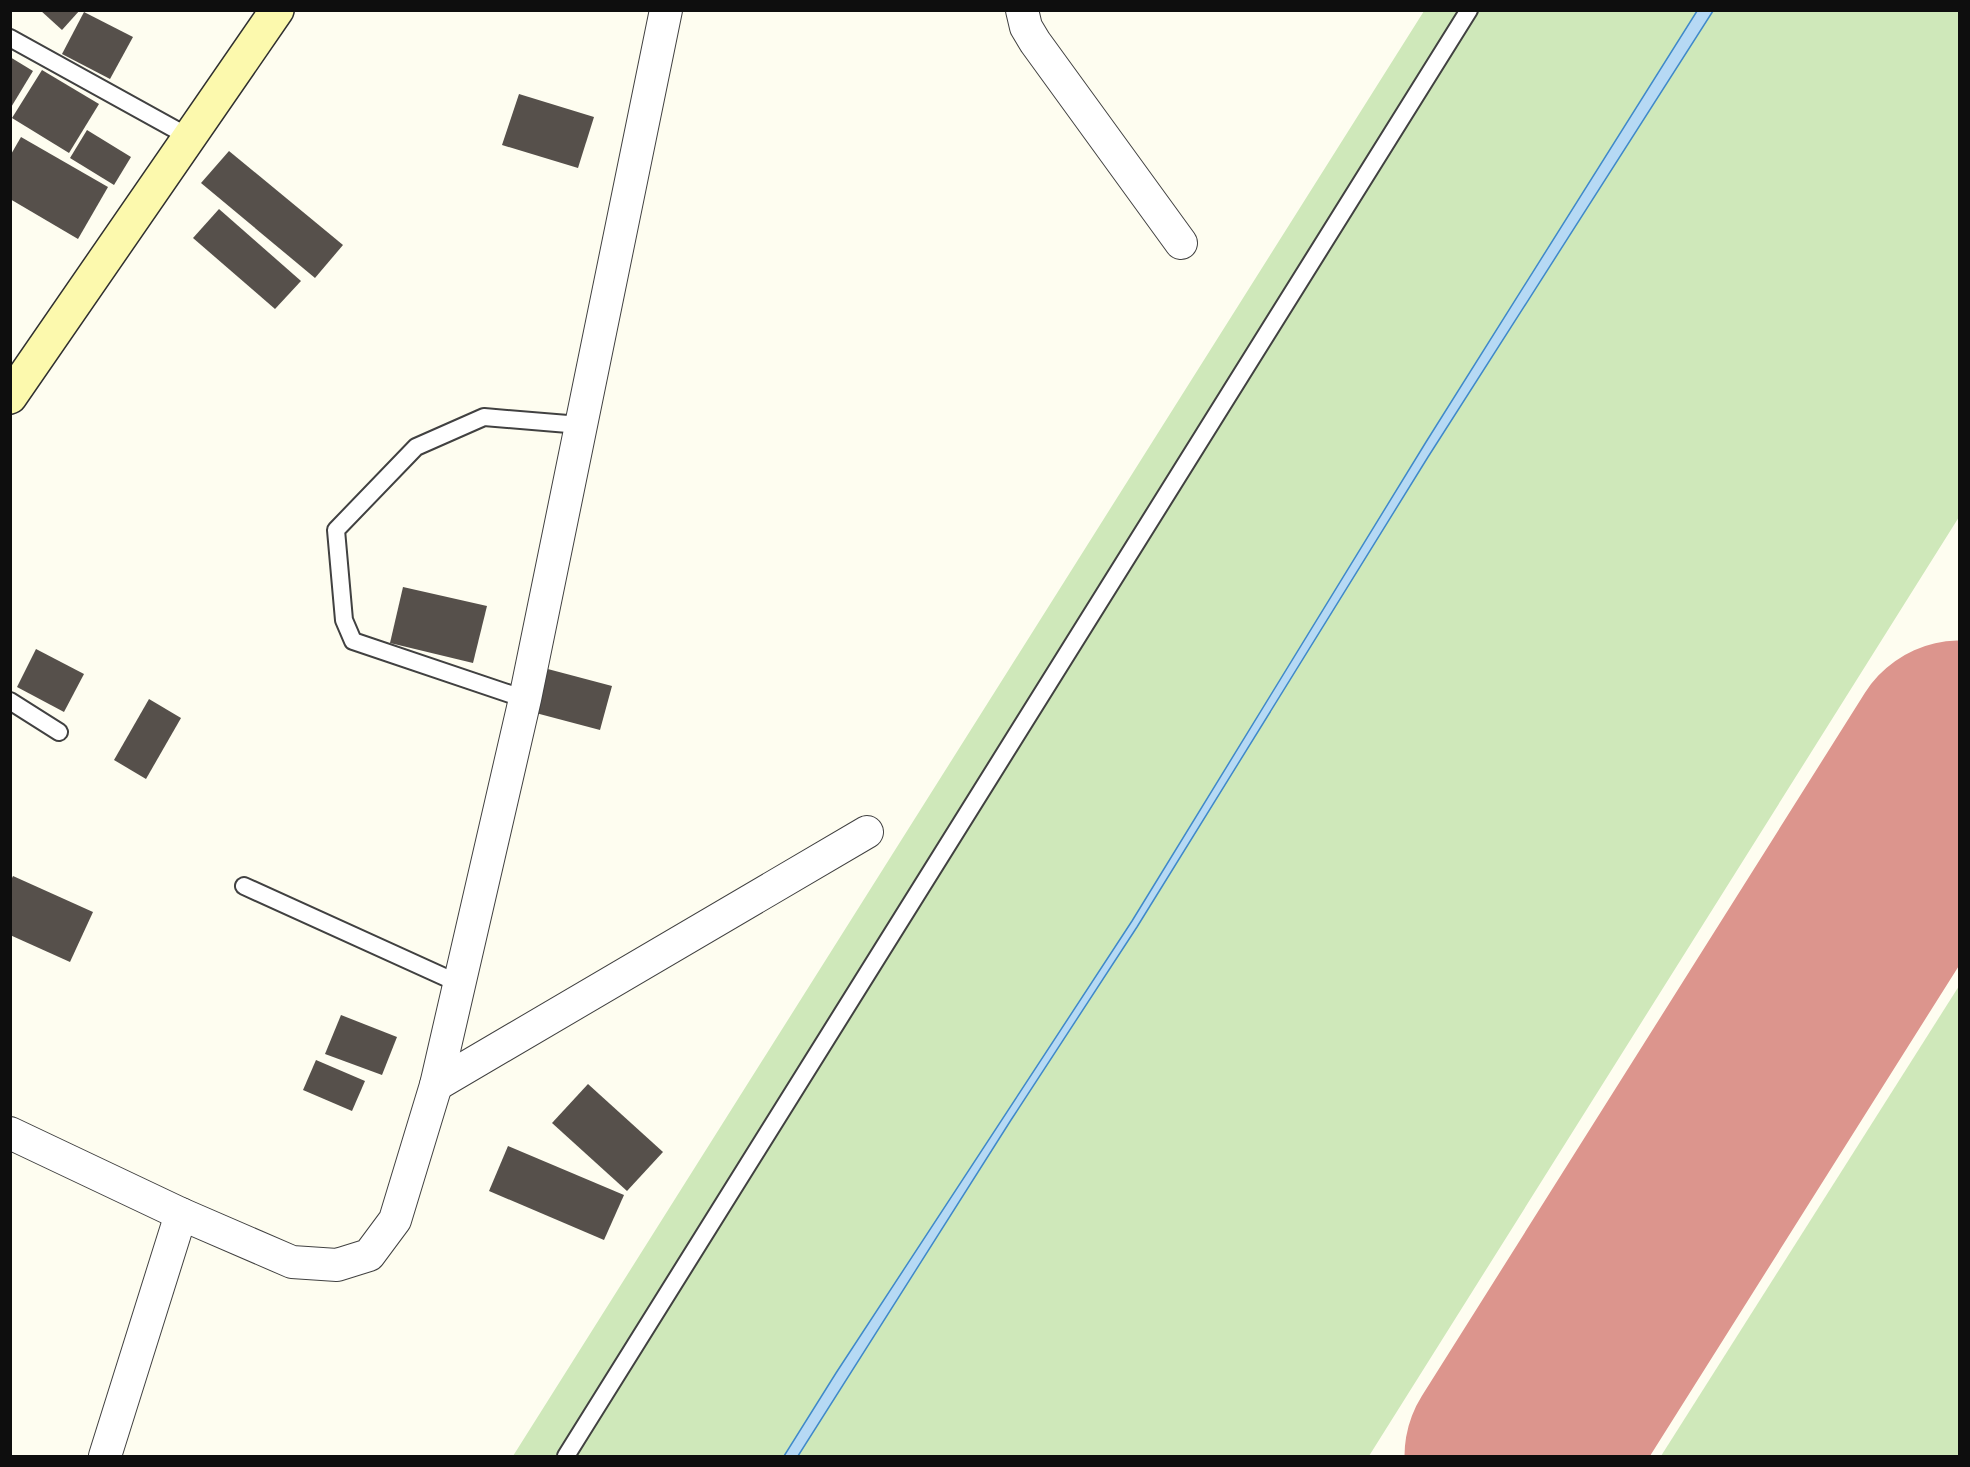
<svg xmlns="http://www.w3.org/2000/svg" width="1970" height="1467" font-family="'PT Serif',serif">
	<rect width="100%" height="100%" fill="#fefdf0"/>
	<!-- green -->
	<g fill="#cfe8ba">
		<path d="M1424,11H1697L1426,442L1132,921L836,1373L784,1456H513Z"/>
		<path d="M1713,11H1959V517L1369,1456H798L1011,1120L1137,927L1428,457Z"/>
		<path d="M1959,986V1456H1661Z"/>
	</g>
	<!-- water -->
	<path fill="#b6d9f4" stroke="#3f89c9" stroke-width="1.5" d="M1697,11H1713L1428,457L1137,927L1011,1120L798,1456H784L836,1373L1132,921L1426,442Z"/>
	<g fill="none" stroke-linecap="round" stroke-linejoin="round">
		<!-- runway -->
		<path stroke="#dc958d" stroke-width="225" d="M1517,1456L1960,753"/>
	</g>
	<!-- building -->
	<g fill="#56504b">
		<path d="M40,10H80L62,30Z"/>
		<path d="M84,12L133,37L110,79L62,54Z"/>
		<path d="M10,57L33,71L10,109Z"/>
		<path d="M42,70L99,104L69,153L12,118Z"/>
		<path d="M519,94L594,117L578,168L502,145Z"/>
		<path d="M87,130L131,157L114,185L70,158Z"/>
		<path d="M21,137L108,187L78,239L10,199V156Z"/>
		<path d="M229,151L343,245L315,278L201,183Z"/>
		<path d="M219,209L301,281L275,309L193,238Z"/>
		<path d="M403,587L487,606L473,663L390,643Z"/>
		<path d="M36,649L84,674L64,712L17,687Z"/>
		<path d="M544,668L612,686L600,730L532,712Z"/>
		<path d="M149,699L181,718L146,779L114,760Z"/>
		<path d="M13,876L93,912L70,962L10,935V882Z"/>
		<path d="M341,1015L397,1037L382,1075L325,1054Z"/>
		<path d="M316,1060L365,1081L352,1111L303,1090Z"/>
		<path d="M588,1084L663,1152L627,1191L552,1123Z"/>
		<path d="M508,1146L624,1195L604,1240L489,1191Z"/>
	</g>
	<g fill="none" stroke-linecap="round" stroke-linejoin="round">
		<!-- service casing -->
		<g stroke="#414141" stroke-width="20">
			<g id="service">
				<path d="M10,38L189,137"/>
				<path d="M525,699L353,641L344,620L336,530L416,447L484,417L580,425"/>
				<path d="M10,701L59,732"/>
				<path d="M244,886L460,984"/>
				<path d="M566,1456L1469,10"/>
			</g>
		</g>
		<!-- minor casing -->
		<g stroke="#414141" stroke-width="34">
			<g id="minor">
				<path d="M1022,10L1026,27L1035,42L1181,243"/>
				<path d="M436,1085L867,832"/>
				<path d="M10,1133L181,1214L292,1262L337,1265L369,1255L395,1220L436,1085L525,699L666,10"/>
				<path d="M105,1456L181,1214"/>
			</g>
		</g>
		<!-- secondary casing -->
		<g stroke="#303030" stroke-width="36">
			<path id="secondary" d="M10,397L277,10"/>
		</g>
		<!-- service -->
		<use href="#service" stroke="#fff" stroke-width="16"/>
		<!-- minor -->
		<use href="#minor" stroke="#fff" stroke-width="32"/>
		<!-- secondary -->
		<use href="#secondary" stroke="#fcf9ad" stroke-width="33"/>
	</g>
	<!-- border -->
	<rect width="1970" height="1467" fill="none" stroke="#0e0e0e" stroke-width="24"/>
</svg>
